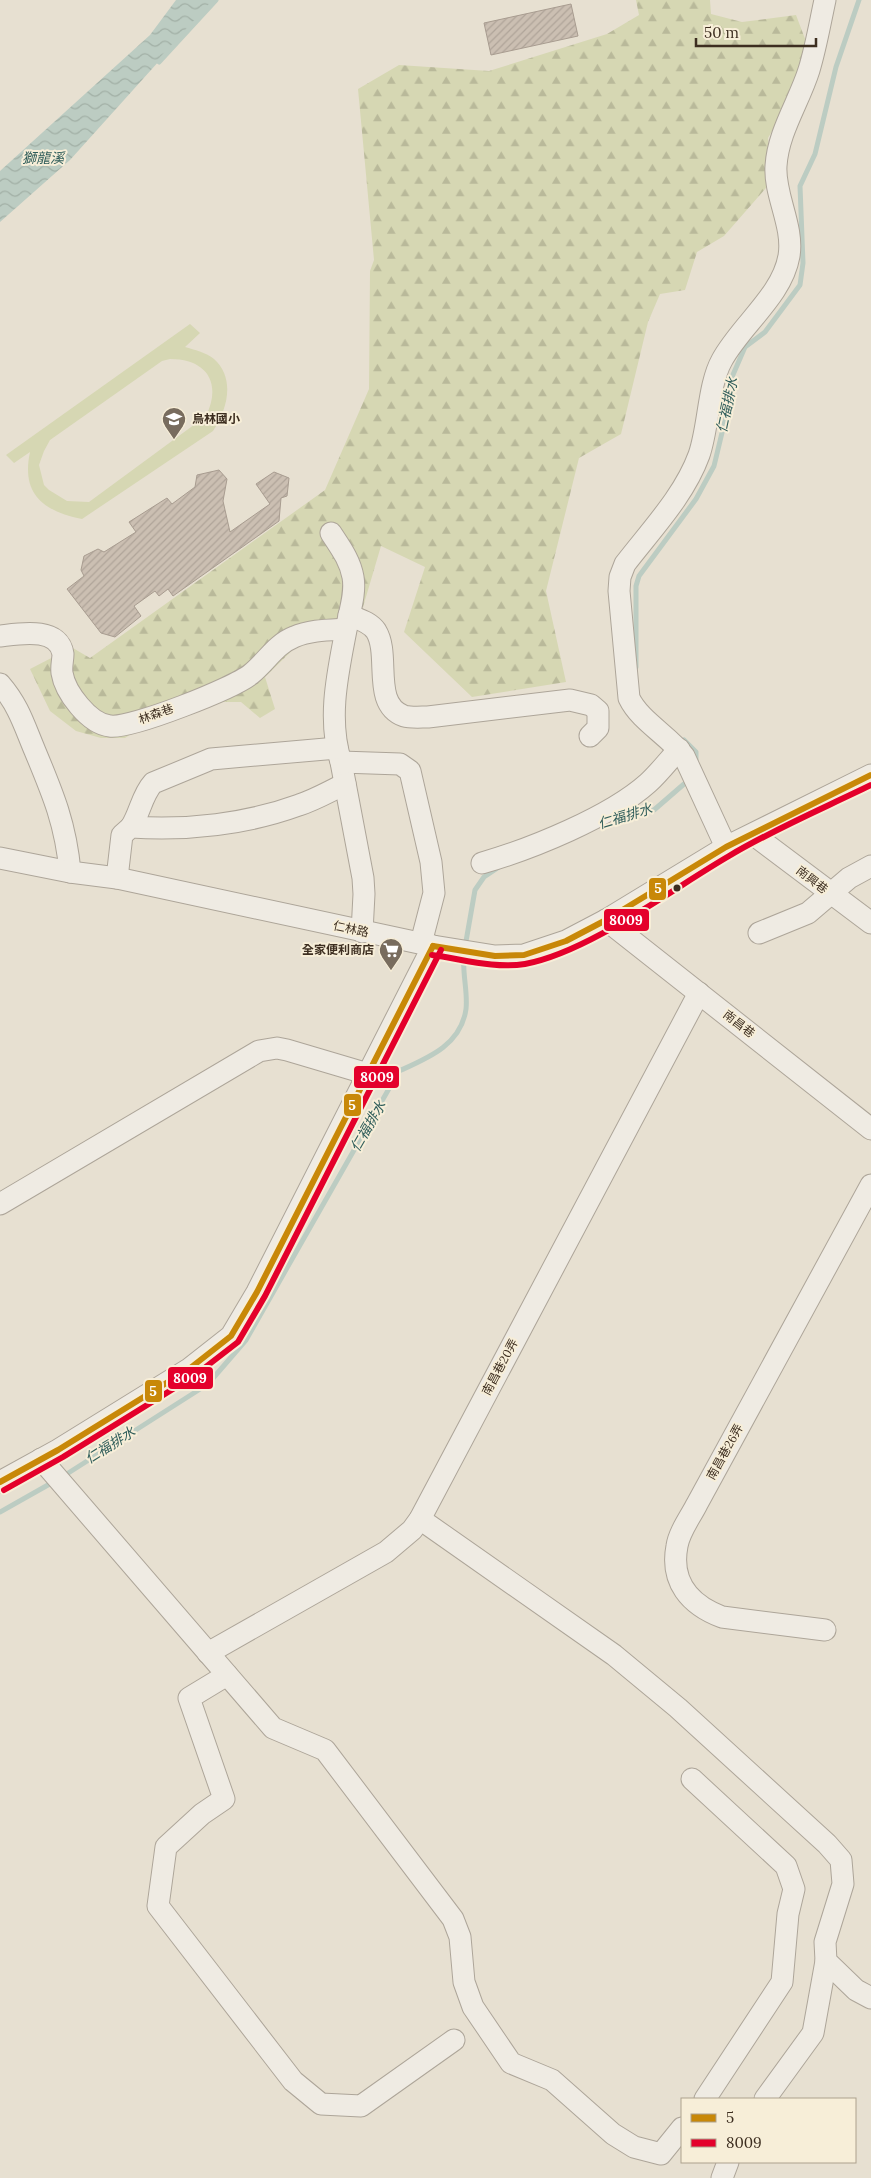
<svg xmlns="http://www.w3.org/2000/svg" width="871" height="2178" font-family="Lora,'Noto Sans TC',serif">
	<defs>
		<pattern id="forest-firs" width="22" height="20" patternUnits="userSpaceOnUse" patternTransform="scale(1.25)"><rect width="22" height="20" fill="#d6d7b3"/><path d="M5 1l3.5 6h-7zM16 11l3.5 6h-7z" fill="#b9b99a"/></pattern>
		<pattern id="water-waves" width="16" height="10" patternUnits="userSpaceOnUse" patternTransform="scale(1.25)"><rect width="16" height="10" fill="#bcccc2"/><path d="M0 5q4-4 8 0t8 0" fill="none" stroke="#a2b0a6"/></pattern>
		<pattern id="building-hatch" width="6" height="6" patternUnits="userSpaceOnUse" patternTransform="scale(1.25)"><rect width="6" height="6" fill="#cbbfb2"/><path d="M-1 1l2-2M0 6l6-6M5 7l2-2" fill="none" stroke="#afa499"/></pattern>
	</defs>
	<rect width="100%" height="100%" fill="#e7e0d1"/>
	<!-- forest -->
	<path fill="url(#forest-firs)" d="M636,0H710L711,14L742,22L796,15L807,44L795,92L768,138L772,181L724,236L697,252L685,290L660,294L648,322L621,434L579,458L546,591L566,682L472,697L404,632L425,567L381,546L363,607L311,632L265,677L275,709L260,718L241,702H194L137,730L125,738H101L76,731L50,711L30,669L61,653L66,644L90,658L325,490L369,389L370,271L374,260L358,89L399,65L489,71L607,34L639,15Z"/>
	<!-- garden -->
	<path fill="#d6d7b3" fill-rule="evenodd" d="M190,324L200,333L185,347C195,350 205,352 214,359C236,379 227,410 213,431L82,519C43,511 21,494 30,452L14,463L6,455ZM170,359C207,359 222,383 206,416L89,502L67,501L49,490L44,485L39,465L44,451L50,440L162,361Z"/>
	<!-- water -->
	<path fill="url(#water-waves)" d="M176,0H214L70,160L0,222V171L150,35Z"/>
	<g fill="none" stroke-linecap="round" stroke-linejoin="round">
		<!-- stream -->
		<g stroke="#bcccc2" stroke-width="5">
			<path d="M159,62L216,0"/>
			<path d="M636,667V586L639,576L696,499L714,466L727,412L732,377L745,347L765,332L800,285L803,263L800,186L815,154L836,67L859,0"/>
			<path d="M684,740L696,752V762"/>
			<path d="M613,819L654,810L684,784"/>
			<path d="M465,947L475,890L484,877L499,867"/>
			<path d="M62,1477L208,1384L246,1340L399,1071C428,1058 461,1045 466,1009C468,992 462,973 464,955"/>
			<path d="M0,1512L55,1481"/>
		</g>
	</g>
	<!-- building -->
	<g fill="url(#building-hatch)" stroke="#a89c90">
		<path d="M571,4L578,36L491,55L484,23Z"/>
		<path d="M219,470L227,479L223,501L230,532L270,504L256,484L274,472L289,478L287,496L281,498L279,521L173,596L168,589L159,596L155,591L134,606L141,616L115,637L101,633L67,589L84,576L81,570L84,556L98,549L104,552L136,532L129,522L167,498L172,504L195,487L197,475Z"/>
	</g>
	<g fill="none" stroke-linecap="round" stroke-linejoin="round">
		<!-- minor casing -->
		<g stroke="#ada599" stroke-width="23">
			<g id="minor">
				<path d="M331,533C340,547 350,560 353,577C356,594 349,613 346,630C338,672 327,719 341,762L363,878L364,894L362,932"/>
				<path d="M349,615C358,619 370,622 376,631C391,655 371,704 404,716C411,718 421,717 428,717L570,700L591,705L598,711V728L590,736"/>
				<path d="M0,636C18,634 59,626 63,654C63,660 61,666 62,673C65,692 89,724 110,726C131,729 234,688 251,674C266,662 276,644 294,637C310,630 329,630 346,629"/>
				<path d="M0,684C19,706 24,725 35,751C53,794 66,825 70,872"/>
				<path d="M341,762L400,764L410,771L431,862L434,893L421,943"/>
				<path d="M131,827C140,813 142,795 153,783L211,759L337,748"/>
				<path d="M754,835L871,923"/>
				<path d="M726,847L684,756C668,735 640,721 629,698L619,591L620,577L625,564C651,530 684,496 699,455C709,426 708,385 722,360C741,325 782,296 789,256C794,226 774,195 776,166C778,132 799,102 809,70C816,47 820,23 825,0"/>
				<path d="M0,858L70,872L117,878L433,946L495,956L524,955L566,941L606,920L726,847L871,775"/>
				<path d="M482,863C531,849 610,817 648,783C659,773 669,760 679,749"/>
				<path d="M117,878L122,835L131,827C187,831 247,824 299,805C315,800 330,791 345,784"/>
				<path d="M606,920L871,1129"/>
				<path d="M759,933L808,913L849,878L871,866"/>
				<path d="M0,1204L259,1051L277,1048L287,1050L368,1074"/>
				<path d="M41,1459L273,1728L325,1750L453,1919L460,1937L464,1982L473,2007L511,2063L552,2080L613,2134L634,2147L661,2154L682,2128"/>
				<path d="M0,1482L58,1450L189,1369L231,1336L257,1292L433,946"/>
				<path d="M420,1519L614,1655L678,1708L827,1844L841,1860L843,1884L825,1942L826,1961L856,1990L871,1998"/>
				<path d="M825,1630L722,1617C690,1605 670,1582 677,1546C679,1532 691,1516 697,1504L871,1185"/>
				<path d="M208,1653L386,1552L412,1530L420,1519L699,993"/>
				<path d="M227,1675L189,1698L224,1799L202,1814L166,1847L158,1906L293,2081L321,2104L361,2106L454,2040"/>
				<path d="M692,1779L786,1866L794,1889L788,1914L782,1982L705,2099"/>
				<path d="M765,2099L813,2033L826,1961"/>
				<path d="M722,2178L728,2162"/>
			</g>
		</g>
		<!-- minor -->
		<use href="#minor" stroke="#efebe3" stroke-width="21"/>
		<!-- bus-1 casing -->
		<g stroke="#f7eed8" stroke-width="10">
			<g id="bus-1">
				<path d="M433,946L495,956L524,955L566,941L606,920L726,847L871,775"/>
				<path d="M0,1482L58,1450L189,1369L231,1336L257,1292L433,946"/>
			</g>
		</g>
		<!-- bus-2 casing -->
		<g stroke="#f7eed8" stroke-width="10">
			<g id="bus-2">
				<path d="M432,955C462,959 495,969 525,964C589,952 672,889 729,856C774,829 824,808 871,785"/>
				<path d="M4,1490L63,1457L194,1376L238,1342L265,1296L441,950"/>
			</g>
		</g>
		<!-- bus-1 -->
		<use href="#bus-1" stroke="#c88808" stroke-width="6"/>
		<!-- bus-2 -->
		<use href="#bus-2" stroke="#e4002b" stroke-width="6"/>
	</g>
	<!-- icons -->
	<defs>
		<g id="school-pin" transform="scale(1.25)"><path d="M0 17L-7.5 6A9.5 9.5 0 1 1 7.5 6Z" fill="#786c5e" stroke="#f7eed8"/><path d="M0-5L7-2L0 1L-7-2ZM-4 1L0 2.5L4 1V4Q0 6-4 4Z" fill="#fff"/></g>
		<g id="supermarket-pin" transform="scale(1.25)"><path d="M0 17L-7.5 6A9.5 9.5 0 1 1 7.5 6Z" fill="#786c5e" stroke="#f7eed8"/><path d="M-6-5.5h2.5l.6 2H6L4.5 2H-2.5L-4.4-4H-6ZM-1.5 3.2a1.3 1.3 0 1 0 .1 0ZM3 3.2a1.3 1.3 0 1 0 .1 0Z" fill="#fff"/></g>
	</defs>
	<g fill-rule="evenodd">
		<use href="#school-pin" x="174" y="419"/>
		<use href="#supermarket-pin" x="391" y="950"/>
	</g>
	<!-- markers -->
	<circle fill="#3d2e20" stroke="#f7eed8" stroke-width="2" cx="677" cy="888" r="4.5"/>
	<g text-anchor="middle" stroke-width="4" stroke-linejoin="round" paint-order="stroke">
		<!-- poi labels -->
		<g font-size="12" font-weight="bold" fill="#3d2e20" stroke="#f7eed8" text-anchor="start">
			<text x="192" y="423">烏林國小</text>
			<text x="374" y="954" text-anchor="end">全家便利商店</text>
		</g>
		<!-- street labels -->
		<g font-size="12" fill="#3d2e20" stroke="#f7eed8">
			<text transform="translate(156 714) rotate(-20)" y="4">林森巷</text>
			<text transform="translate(812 880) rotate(38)" y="4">南興巷</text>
			<text transform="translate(351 929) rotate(12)" y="4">仁林路</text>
			<text transform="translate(739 1024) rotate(38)" y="4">南昌巷</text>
			<text transform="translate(500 1367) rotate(-62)" y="4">南昌巷20弄</text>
			<text transform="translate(725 1452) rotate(-61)" y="4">南昌巷26弄</text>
		</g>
		<!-- water labels -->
		<g font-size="14" font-style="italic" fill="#2f5d5a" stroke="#f7eed8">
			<text x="43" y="163">獅龍溪</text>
			<text transform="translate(727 405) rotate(-78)" y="5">仁福排水</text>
			<text transform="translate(625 816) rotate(-17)" y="5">仁福排水</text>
			<text transform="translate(368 1126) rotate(-60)" y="5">仁福排水</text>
			<text transform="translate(110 1445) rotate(-32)" y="5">仁福排水</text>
		</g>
	</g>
	<g stroke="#f7eed8" stroke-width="2">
		<rect x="648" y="877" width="19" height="24" rx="5" fill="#c88808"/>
		<rect x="603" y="908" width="47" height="24" rx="5" fill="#e4002b"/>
		<rect x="353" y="1065" width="47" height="24" rx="5" fill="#e4002b"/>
		<rect x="343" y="1093" width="19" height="24" rx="5" fill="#c88808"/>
		<rect x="167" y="1366" width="47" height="24" rx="5" fill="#e4002b"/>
		<rect x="144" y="1379" width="19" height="24" rx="5" fill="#c88808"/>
	</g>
	<g font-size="14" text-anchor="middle" font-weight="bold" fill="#fff">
		<text x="658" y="893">5</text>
		<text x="626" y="925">8009</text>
		<text x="377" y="1082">8009</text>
		<text x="352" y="1110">5</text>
		<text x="190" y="1383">8009</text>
		<text x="153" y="1396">5</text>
	</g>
	<!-- legend -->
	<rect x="681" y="2098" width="175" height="65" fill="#f7eed8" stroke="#ada18e"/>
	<rect x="691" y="2114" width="25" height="8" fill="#c88808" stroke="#ada18e"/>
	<text x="726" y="2123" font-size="15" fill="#3d2e20">5</text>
	<rect x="691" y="2139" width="25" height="8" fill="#e4002b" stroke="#ada18e"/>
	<text x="726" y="2148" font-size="15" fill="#3d2e20">8009</text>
	<!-- scale -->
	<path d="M696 38v8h120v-8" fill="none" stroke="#3d2e20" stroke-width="2.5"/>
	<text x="704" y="38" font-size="15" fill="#3d2e20" stroke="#f7eed8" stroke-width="4" paint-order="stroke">50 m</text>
</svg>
